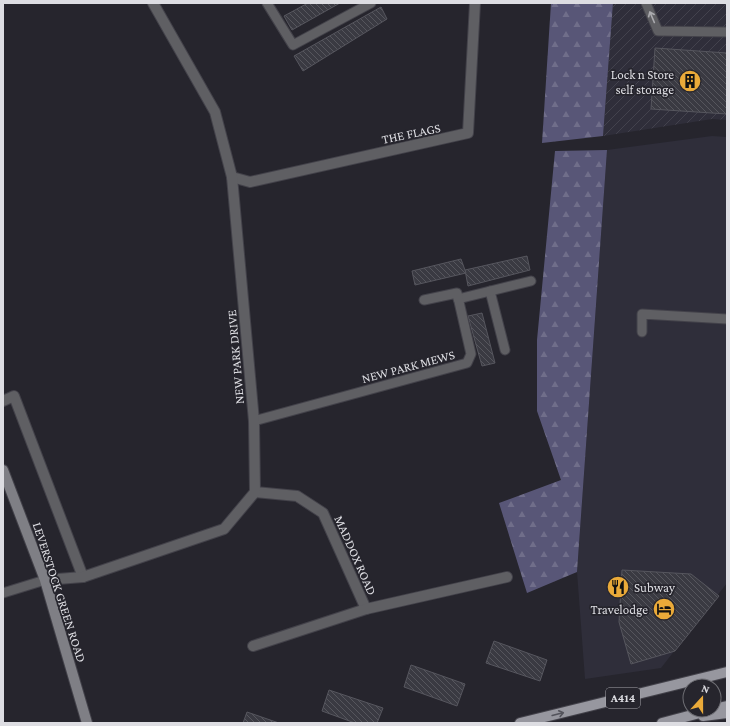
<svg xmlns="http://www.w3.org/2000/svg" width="730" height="726" font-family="'Crimson Pro',serif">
	<defs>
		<pattern id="industrial-furrows" width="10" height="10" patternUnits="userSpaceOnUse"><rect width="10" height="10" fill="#2f2e3a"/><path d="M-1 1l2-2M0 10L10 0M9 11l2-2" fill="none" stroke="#43424d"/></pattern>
		<pattern id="forest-firs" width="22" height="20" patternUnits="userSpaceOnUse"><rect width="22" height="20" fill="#585677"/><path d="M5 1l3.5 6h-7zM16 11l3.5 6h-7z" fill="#706e8a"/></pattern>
		<pattern id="building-back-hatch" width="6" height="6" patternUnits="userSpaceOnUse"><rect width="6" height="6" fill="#3a3a42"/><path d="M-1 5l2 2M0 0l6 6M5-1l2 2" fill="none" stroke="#56565d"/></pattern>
	</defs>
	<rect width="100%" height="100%" fill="#26252d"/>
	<!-- built -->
	<path fill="#2f2e3a" d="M712,136L727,137V583L661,668L585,679L577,572L607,150Z"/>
	<!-- industrial -->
	<path fill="url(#industrial-furrows)" d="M613,3H727V120L712,119L603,136Z"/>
	<!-- forest -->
	<g fill="url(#forest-firs)">
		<path d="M551,3H613L603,136L542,143Z"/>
		<path d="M607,150L577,572L527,593L499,503L561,480L537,411V340L555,151Z"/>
	</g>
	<!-- building -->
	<g fill="url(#building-back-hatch)" stroke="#56565e">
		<path d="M308,3H340L292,30L284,16Z"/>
		<path d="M381,7L387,19L303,71L294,56Z"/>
		<path d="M655,48L727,53V114L651,109Z"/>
		<path d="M527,256L530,270L468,286L465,270Z"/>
		<path d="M461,259L466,273L415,285L412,271Z"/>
		<path d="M482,313L495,363L482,366L468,316Z"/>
		<path d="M622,570L691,574L719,596L675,651L631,664L619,622Z"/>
		<path d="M494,641L547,660L540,681L486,663Z"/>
		<path d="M411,665L465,684L457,706L404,687Z"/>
		<path d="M329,690L383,708L377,723H355L322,711Z"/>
		<path d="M247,712L279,723H243Z"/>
	</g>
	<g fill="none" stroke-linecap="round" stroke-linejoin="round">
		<!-- lane casing -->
		<g stroke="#43424a" stroke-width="11">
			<g id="lane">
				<path d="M267,3L293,45L371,3"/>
				<path d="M646,3L658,31L727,32"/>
				<path d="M490,291L505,350"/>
				<path d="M458,299L531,281"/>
				<path d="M642,332V314L727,319"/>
				<path d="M254,421L467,363L471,354L457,293L424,300"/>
				<path d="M3,593L45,580"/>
			</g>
		</g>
		<!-- street casing -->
		<g stroke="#43424a" stroke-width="12">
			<g id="street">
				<path d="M232,177L250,182L468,133L475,3"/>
				<path d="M3,401L14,396L83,577"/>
				<path d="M255,492L297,496L323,513L366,609"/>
				<path d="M45,580L83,577L224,529L255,492L254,421L232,177L215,112L153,3"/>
				<path d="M253,646L366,609L507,577"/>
			</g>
		</g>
		<!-- secondary casing -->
		<g stroke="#43424a" stroke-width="12">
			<path id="secondary" d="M3,470L45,580L87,723"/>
		</g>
		<!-- primary casing -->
		<g stroke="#43424a" stroke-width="12">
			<g id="primary">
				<path d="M714,709L727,706"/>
				<path d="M703,716L727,713"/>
				<path d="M520,723L727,672"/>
				<path d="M662,723L711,710"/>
			</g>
		</g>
		<!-- lane -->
		<use href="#lane" stroke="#5f5f63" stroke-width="9"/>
		<!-- street -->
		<use href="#street" stroke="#5f5f63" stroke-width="10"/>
		<!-- secondary -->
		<use href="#secondary" stroke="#7f7f85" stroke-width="10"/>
		<!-- primary -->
		<use href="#primary" stroke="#97979f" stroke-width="10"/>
	</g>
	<!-- one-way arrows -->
	<defs><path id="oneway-shaft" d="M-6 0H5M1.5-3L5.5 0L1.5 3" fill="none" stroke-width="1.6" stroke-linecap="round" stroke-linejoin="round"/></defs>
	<use stroke="#ababaf" href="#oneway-shaft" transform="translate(652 17) rotate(-113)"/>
	<use stroke="#53535b" href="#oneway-shaft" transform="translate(558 714) rotate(-14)"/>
	<!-- icons -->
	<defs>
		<g id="building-disc" transform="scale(1.15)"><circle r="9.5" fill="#eaaa39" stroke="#26252d"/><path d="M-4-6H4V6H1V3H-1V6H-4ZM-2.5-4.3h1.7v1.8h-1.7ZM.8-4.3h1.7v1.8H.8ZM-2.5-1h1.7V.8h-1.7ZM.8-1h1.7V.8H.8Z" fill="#111"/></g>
		<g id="restaurant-disc" transform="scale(1.15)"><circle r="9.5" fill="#eaaa39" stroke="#26252d"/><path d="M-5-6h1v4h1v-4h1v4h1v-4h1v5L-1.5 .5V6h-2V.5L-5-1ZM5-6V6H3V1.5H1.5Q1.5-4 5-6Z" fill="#111"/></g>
		<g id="hotel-disc" transform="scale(1.15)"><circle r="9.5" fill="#eaaa39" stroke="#26252d"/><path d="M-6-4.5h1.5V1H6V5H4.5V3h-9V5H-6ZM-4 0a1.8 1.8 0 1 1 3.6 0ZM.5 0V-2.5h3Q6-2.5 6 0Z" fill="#111"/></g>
	</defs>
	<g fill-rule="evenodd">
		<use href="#building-disc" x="690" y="81"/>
		<use href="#restaurant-disc" x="618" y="587"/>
		<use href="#hotel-disc" x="664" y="609"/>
	</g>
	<g text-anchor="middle" stroke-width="3.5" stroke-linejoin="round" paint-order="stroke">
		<!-- shield labels -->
		<rect fill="#26252d" stroke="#a6a6ac" stroke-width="1" x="606" y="688" width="34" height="20" rx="3"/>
		<g font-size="12" font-weight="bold" fill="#dddde2">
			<text x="623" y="702">A414</text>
		</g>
		<!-- poi labels -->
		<g font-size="13" fill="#dddde2" stroke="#26252d" text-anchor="end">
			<text x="674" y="79">Lock n Store<tspan x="674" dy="15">self storage</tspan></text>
			<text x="634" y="592" text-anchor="start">Subway</text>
			<text x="648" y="614">Travelodge</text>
		</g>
		<!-- street labels -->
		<g font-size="13" fill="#dddde2" stroke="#26252d">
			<text transform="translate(411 133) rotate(-12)" y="5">THE FLAGS</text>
			<text transform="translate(235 357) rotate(-95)" y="5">NEW PARK DRIVE</text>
			<text transform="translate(408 366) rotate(-15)" y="5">NEW PARK MEWS</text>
			<text transform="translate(356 555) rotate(66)" y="5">MADDOX ROAD</text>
			<text transform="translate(60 592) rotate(72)" y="5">LEVERSTOCK GREEN ROAD</text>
		</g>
	</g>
	<!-- border -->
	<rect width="730" height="726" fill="none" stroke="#dddde2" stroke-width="8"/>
	<!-- north arrow -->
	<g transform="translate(702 698) rotate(21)"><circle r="19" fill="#26252d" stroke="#6f6f75"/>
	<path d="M0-3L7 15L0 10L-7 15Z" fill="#eaaa39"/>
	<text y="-6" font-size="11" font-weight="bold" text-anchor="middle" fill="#dddde2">N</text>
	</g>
</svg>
